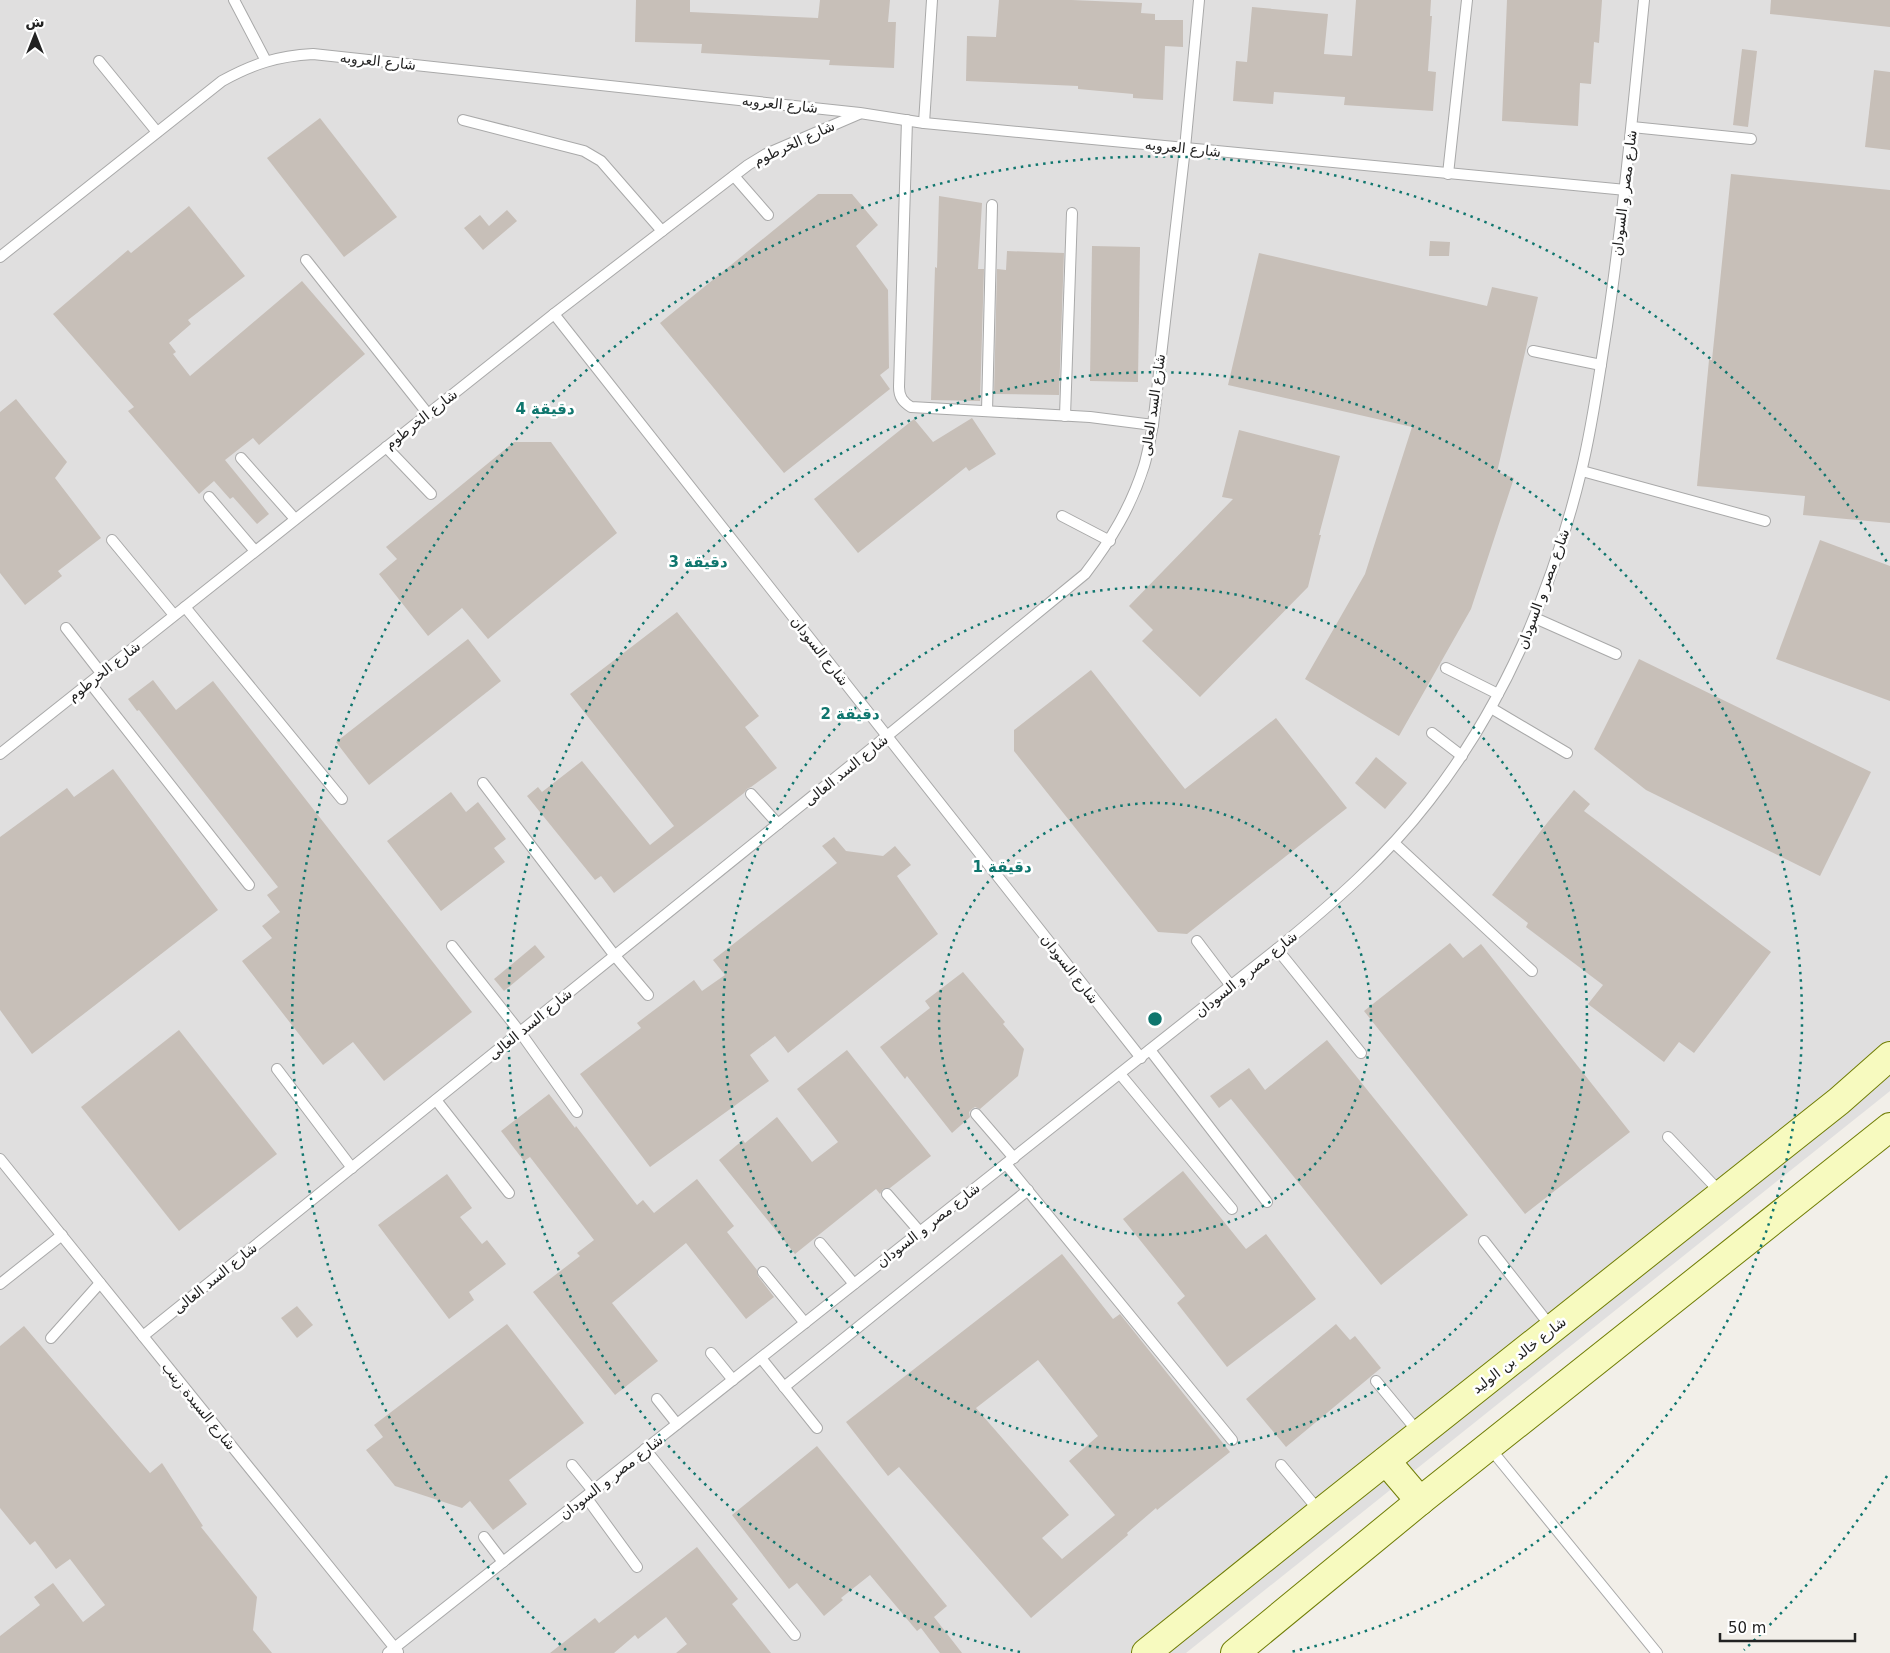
<svg xmlns="http://www.w3.org/2000/svg" width="1890" height="1653" font-family="'DejaVu Sans','Noto Sans Arabic',sans-serif">
	<rect width="100%" height="100%" fill="#f2efe9"/>
	<!-- residential -->
	<path fill="#e0dfdf" d="M0,0H1890V1091L1186,1653H0Z"/>
	<!-- building -->
	<g fill="#c7bfb8" fill-rule="evenodd">
		<path d="M636,0H690V12L818,18L820,0H890L888,22H896L894,68L829,65L830,60L701,53L702,44L635,42Z"/>
		<path d="M999,0H1072L1142,3L1141,13L1155,14V20H1183V47L1165,46L1163,100L1133,98V94L1078,89V86L966,81L967,36L996,37Z"/>
		<path d="M1356,0H1431L1430,16H1432L1428,71L1436,72L1433,111L1344,105L1345,97L1274,92L1273,104L1233,101L1236,61L1247,62L1252,7L1328,14L1324,54L1352,56Z"/>
		<path d="M1507,0H1602L1599,43L1594,42L1591,84L1580,83L1578,126L1502,121Z"/>
		<path d="M1771,0H1890V27L1770,14Z"/>
		<path d="M1742,49L1757,51L1748,127L1733,125Z"/>
		<path d="M1874,70L1890,72V150L1865,147Z"/>
		<path d="M320,118L397,217L344,257L267,158Z"/>
		<path d="M1731,174L1890,190V523L1803,515L1805,496L1697,486L1709,360H1712Z"/>
		<path d="M818,194H852L878,225L856,246L888,290L889,368L880,375L890,389L784,473L660,323Z"/>
		<path d="M939,196L982,203L978,269H984L980,401L931,400L935,267L937,268Z"/>
		<path d="M189,206L245,276L188,320L191,324L169,343L176,352L173,354L190,376L302,281L365,354L259,445L253,438L225,460L269,514L257,524L233,497L230,499L214,481L199,494L128,411L134,407L53,314L128,250L131,253Z"/>
		<path d="M507,210L517,221L483,250L464,228L480,215L489,226Z"/>
		<path d="M1430,241L1450,242L1449,256H1429Z"/>
		<path d="M1092,246L1140,247L1138,382L1090,381Z"/>
		<path d="M1007,251L1064,253L1059,395L994,394L997,269L1006,270Z"/>
		<path d="M1259,253L1487,306L1492,287L1538,297L1497,472L1514,478L1471,609L1399,736L1305,679L1365,574L1412,427L1228,385Z"/>
		<path d="M16,399L67,462L55,478L101,538L58,571L62,576L25,605L0,573V412Z"/>
		<path d="M972,418L996,454L969,471L966,467L858,553L814,499L914,419L933,442Z"/>
		<path d="M1239,430L1340,456L1319,535H1321L1308,587L1200,697L1142,641L1153,630L1129,606L1233,499L1222,497Z"/>
		<path d="M514,442H551L617,533L488,639L462,608L428,636L379,574L397,559L386,547Z"/>
		<path d="M1820,540L1890,566V701L1776,659Z"/>
		<path d="M677,612L759,716L745,727L777,768L751,787L747,789L744,793L614,893L601,876L595,880L527,796L538,787L542,792L582,761L650,845L674,826L570,694Z"/>
		<path d="M468,639L501,681L369,785L336,742Z"/>
		<path d="M1639,659L1871,772L1820,876L1646,790L1594,749Z"/>
		<path d="M1091,670L1185,789L1276,718L1347,808L1187,934L1158,932L1014,751V730Z"/>
		<path d="M153,680L176,710L213,681L472,1012L384,1081L353,1042L323,1065L242,961L272,938L262,926L280,912L267,895L278,887L139,710L137,711L128,699Z"/>
		<path d="M1376,757L1407,783L1385,809L1355,783Z"/>
		<path d="M113,769L218,910L32,1054L0,1010V837L67,788L74,797Z"/>
		<path d="M1574,790L1590,804L1584,811L1771,952L1694,1053L1679,1042L1664,1062L1588,1004L1603,985L1526,927L1528,923L1492,895L1543,828Z"/>
		<path d="M451,792L466,812L478,802L506,839L494,848L505,862L441,911L387,841Z"/>
		<path d="M834,837L846,851L883,856L895,846L911,865L897,876L938,934L788,1053L775,1036L750,1055L769,1081L650,1167L580,1074L641,1028L637,1023L694,980L702,991L725,975L713,960L837,863L822,846Z"/>
		<path d="M1450,943L1463,958L1481,944L1630,1132L1525,1214L1364,1011Z"/>
		<path d="M535,945L545,957L504,991L494,979Z"/>
		<path d="M963,972L1005,1022L1003,1024L1024,1049L1018,1076L980,1109L975,1107L972,1109L969,1112L970,1117L952,1133L907,1076L905,1079L880,1047L930,1008L925,1001Z"/>
		<path d="M179,1030L277,1154L179,1231L81,1107Z"/>
		<path d="M1327,1040L1468,1215L1381,1285L1231,1099L1219,1108L1210,1096L1249,1068L1265,1090Z"/>
		<path d="M847,1050L931,1156L890,1188L883,1189L880,1194L876,1189L795,1254L719,1160L743,1140L745,1143L777,1117L812,1162L838,1142L797,1089Z"/>
		<path d="M549,1094L575,1128L576,1126L637,1205L643,1200L654,1213L697,1179L734,1226L727,1232L757,1270L758,1276L774,1297L746,1319L686,1243L612,1303L658,1361L615,1395L533,1292L580,1256L577,1253L594,1240L530,1157L524,1161L501,1131Z"/>
		<path d="M1183,1171L1246,1249L1266,1234L1316,1299L1227,1367L1177,1303L1185,1296L1123,1219Z"/>
		<path d="M447,1174L472,1208L460,1217L482,1244L487,1240L506,1264L469,1292L474,1300L449,1319L378,1225Z"/>
		<path d="M1062,1254L1113,1319L1120,1314L1230,1452L1157,1510L1156,1508L1127,1533L1128,1535L1031,1618L899,1467L888,1476L846,1422ZM1038,1360L1098,1436L1069,1461L1115,1515L1062,1559L1042,1538L1069,1515L976,1408Z"/>
		<path d="M297,1306L313,1325L297,1338L281,1318Z"/>
		<path d="M507,1324L584,1423L509,1480L527,1504L493,1530L470,1501L462,1508L395,1486L366,1450L383,1437L374,1425Z"/>
		<path d="M1336,1324L1350,1340L1355,1336L1381,1368L1286,1447L1246,1399Z"/>
		<path d="M24,1326L150,1473L162,1463L203,1526L201,1527L257,1597L253,1630L272,1653H0V1636L40,1605L34,1597L53,1583L83,1622L105,1605L70,1559L56,1569L35,1541L30,1545L0,1508V1346Z"/>
		<path d="M817,1446L947,1606L934,1617L962,1653H940L921,1628L917,1631L870,1575L841,1598L843,1600L824,1616L797,1583L789,1589L732,1515Z"/>
		<path d="M697,1547L738,1599L732,1604L771,1653H676L687,1644L666,1617L638,1639L635,1635L614,1653H550L595,1618L599,1623Z"/>
	</g>
	<g fill="none" stroke-linecap="round" stroke-linejoin="round">
		<!-- lane casing -->
		<g stroke="#a9a9a9" stroke-width="12">
			<g id="lane">
				<path d="M234,0L266,61"/>
				<path d="M99,61L157,132"/>
				<path d="M463,120L584,151L601,161L662,231"/>
				<path d="M907,120L899,387C899,397 903,402 911,407L1090,417L1153,425"/>
				<path d="M924,123L932,0"/>
				<path d="M1632,127L1751,139"/>
				<path d="M1448,174L1467,0"/>
				<path d="M734,176L768,215"/>
				<path d="M0,257L222,81C253,64 277,56 313,54L860,113L924,123L1626,190"/>
				<path d="M306,260L428,414"/>
				<path d="M554,314L1141,1058"/>
				<path d="M1533,351L1601,365"/>
				<path d="M987,411L992,205"/>
				<path d="M1065,416L1072,213"/>
				<path d="M386,447L431,494"/>
				<path d="M241,458L295,519"/>
				<path d="M1582,471L1765,521"/>
				<path d="M209,497L255,551"/>
				<path d="M1062,516L1110,541"/>
				<path d="M112,540L174,615"/>
				<path d="M185,607L342,799"/>
				<path d="M1535,618L1616,654"/>
				<path d="M66,628L101,673"/>
				<path d="M1446,668L1498,694"/>
				<path d="M90,683L249,885"/>
				<path d="M1491,708L1567,753"/>
				<path d="M1432,733L1462,756"/>
				<path d="M0,754L554,314L748,165L766,154L859,114"/>
				<path d="M483,783L615,956L648,995"/>
				<path d="M751,794L778,824"/>
				<path d="M1394,843L1532,971"/>
				<path d="M1197,941L1231,986"/>
				<path d="M452,946L520,1032L577,1112"/>
				<path d="M1277,949L1361,1053"/>
				<path d="M1150,1050L1267,1202"/>
				<path d="M277,1069L352,1168"/>
				<path d="M1120,1074L1232,1209"/>
				<path d="M436,1100L509,1193"/>
				<path d="M976,1114L1014,1158"/>
				<path d="M1668,1137L1721,1193"/>
				<path d="M0,1159L398,1652"/>
				<path d="M1006,1164L1232,1440"/>
				<path d="M887,1194L920,1232"/>
				<path d="M1484,1241L1552,1328"/>
				<path d="M820,1243L854,1284"/>
				<path d="M763,1272L805,1323"/>
				<path d="M0,1284L62,1235"/>
				<path d="M143,1336L887,736L1085,574C1111,540 1131,507 1144,466C1148,453 1150,439 1153,425L1185,148L1199,0"/>
				<path d="M51,1338L100,1283"/>
				<path d="M711,1353L733,1380"/>
				<path d="M761,1358L817,1428"/>
				<path d="M1376,1381L1419,1433"/>
				<path d="M784,1387L1028,1190"/>
				<path d="M657,1399L677,1424"/>
				<path d="M1489,1447L1657,1653"/>
				<path d="M645,1449L795,1635"/>
				<path d="M572,1465L593,1491"/>
				<path d="M1281,1465L1320,1512"/>
				<path d="M586,1497L637,1567"/>
				<path d="M484,1537L503,1562"/>
				<path d="M388,1653L1277,949C1332,904 1385,858 1429,801C1504,705 1552,591 1581,472C1593,424 1599,375 1607,326C1623,218 1633,109 1644,0"/>
			</g>
		</g>
		<!-- secondary casing -->
		<g stroke="#707d05" stroke-width="30">
			<g id="secondary">
				<path d="M1386,1461L1420,1501"/>
				<path d="M1146,1653L1320,1513L1839,1101L1890,1056"/>
				<path d="M1235,1653L1420,1501L1890,1127"/>
			</g>
		</g>
		<!-- lane -->
		<use href="#lane" stroke="#fff" stroke-width="10"/>
		<!-- secondary -->
		<use href="#secondary" stroke="#f7fabf" stroke-width="28"/>
	</g>
	<!-- distance rings -->
	<g fill="none" stroke="#0f766e" stroke-width="2.5" stroke-dasharray="2.5 5">
		<circle cx="1155" cy="1019" r="216"/>
		<circle cx="1155" cy="1019" r="432"/>
		<path d="M1020 1652A647 647 0 1 1 1290 1652"/>
		<path d="M1887 1476A863 863 0 0 1 1744 1650M566 1650A863 863 0 1 1 1887 562"/>
	</g>
	<g text-anchor="middle" stroke-width="5" stroke-linejoin="round" paint-order="stroke">
		<!-- street labels -->
		<g font-size="14" fill="#222" stroke="#fff">
			<text transform="translate(378 61) rotate(6)" y="5">شارع العروبه</text>
			<text transform="translate(780 104) rotate(6)" y="5">شارع العروبه</text>
			<text transform="translate(794 143) rotate(-25)" y="5">شارع الخرطوم</text>
			<text transform="translate(1183 148) rotate(6)" y="5">شارع العروبه</text>
			<text transform="translate(1624 193) rotate(-83)" y="5">شارع مصر و السودان</text>
			<text transform="translate(1153 405) rotate(-82)" y="5">شارع السد العالى</text>
			<text transform="translate(421 419) rotate(-38)" y="5">شارع الخرطوم</text>
			<text transform="translate(1543 589) rotate(-70)" y="5">شارع مصر و السودان</text>
			<text transform="translate(820 651) rotate(52)" y="5">شارع السودان</text>
			<text transform="translate(104 671) rotate(-38)" y="5">شارع الخرطوم</text>
			<text transform="translate(846 770) rotate(-39)" y="5">شارع السد العالى</text>
			<text transform="translate(1070 969) rotate(52)" y="5">شارع السودان</text>
			<text transform="translate(1246 974) rotate(-39)" y="5">شارع مصر و السودان</text>
			<text transform="translate(530 1024) rotate(-39)" y="5">شارع السد العالى</text>
			<text transform="translate(928 1225) rotate(-38)" y="5">شارع مصر و السودان</text>
			<text transform="translate(215 1278) rotate(-39)" y="5">شارع السد العالى</text>
			<text transform="translate(1519 1355) rotate(-38)" y="5">شارع خالد بن الوليد</text>
			<text transform="translate(199 1406) rotate(51)" y="5">شارع السيدة زينب</text>
			<text transform="translate(611 1477) rotate(-38)" y="5">شارع مصر و السودان</text>
		</g>
	</g>
	<circle cx="1155" cy="1019" r="8" fill="#0f766e" stroke="#fff" stroke-width="2.5"/>
	<g font-size="15" text-anchor="middle" font-weight="bold" fill="#0f766e" stroke="#fff" stroke-width="5" stroke-linejoin="round" paint-order="stroke">
		<text x="545" y="414">4 دقيقة</text>
		<text x="698" y="567">3 دقيقة</text>
		<text x="850" y="719">2 دقيقة</text>
		<text x="1002" y="872">1 دقيقة</text>
	</g>
	<!-- north arrow -->
	<g transform="translate(35 35)" stroke="#ffffff" stroke-width="4" paint-order="stroke">
	<path d="M0-4L9 19L0 12L-9 19Z" fill="#222222"/>
	<text y="-8" font-size="14" font-weight="bold" text-anchor="middle" fill="#222222">ش</text>
	</g>
	<!-- scale -->
	<path d="M1720 1633v8h135v-8" fill="none" stroke="#222222" stroke-width="2.5"/>
	<text x="1728" y="1633" font-size="15" fill="#222222" stroke="#ffffff" stroke-width="4" paint-order="stroke">50 m</text>
</svg>
